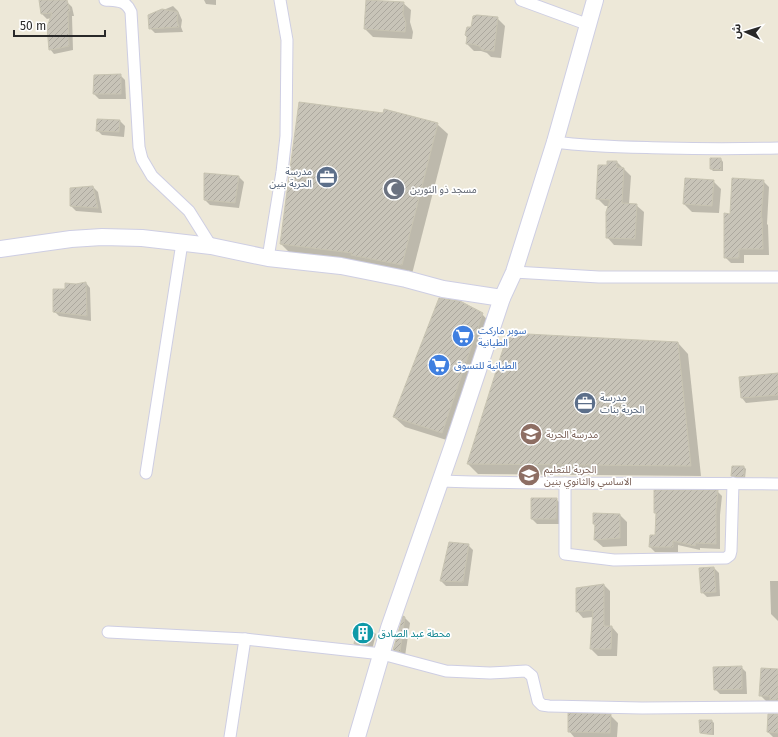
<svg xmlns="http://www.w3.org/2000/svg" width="778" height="737" font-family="'Fira Sans','Noto Sans Arabic',sans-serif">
	<defs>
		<pattern id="building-hatch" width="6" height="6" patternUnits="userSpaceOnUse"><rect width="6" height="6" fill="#c8c4b8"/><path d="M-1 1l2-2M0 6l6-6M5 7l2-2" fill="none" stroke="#aca89e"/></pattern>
	</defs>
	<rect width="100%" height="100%" fill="#ede8d8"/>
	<!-- shadow -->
	<g fill="#0003">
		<path d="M40,0H65L72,7L74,16H72L73,50L54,54L50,49L51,18L47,19L42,14Z"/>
		<path d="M204,0H216V5L206,4Z"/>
		<path d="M403,3L411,10L410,22L413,32L412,39L373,37L365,29Z"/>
		<path d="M173,6L178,11L182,20L181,27L183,32L155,33L150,28L149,16Z"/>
		<path d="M497,18L505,26L501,58L491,57L487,53L481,51H474L467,44Z"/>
		<path d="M120,75L125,80L126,99H99L94,94Z"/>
		<path d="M120,121L125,126L124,137L102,135L97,130Z"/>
		<path d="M437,124L448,134L412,274L291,254L281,244Z"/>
		<path d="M721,159L723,162V171H713L711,169Z"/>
		<path d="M617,162L631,176L629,204L636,205L644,212L642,246L614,245L607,237L609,206H605L597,198L608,166Z"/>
		<path d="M239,177L244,182L239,208L210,205L205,200Z"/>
		<path d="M713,181L721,189L719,213L692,212L684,204Z"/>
		<path d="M763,181L769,187L767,224L768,225L769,255H744V263H731L725,257L731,215Z"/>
		<path d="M93,187L98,192L102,213L76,211L71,206Z"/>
		<path d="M86,283L90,288L91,321L59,316L54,311L66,290Z"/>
		<path d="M482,314L492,325L453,442L405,427L394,417Z"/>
		<path d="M678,343L688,354L701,476L478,474L468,464Z"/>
		<path d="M778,373V400L746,403L742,398L772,374Z"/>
		<path d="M744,467L746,469L745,478H734L732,476Z"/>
		<path d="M717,491L722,496L720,515V549L700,548V550L678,545V552H655L650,547L656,536L657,515L655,512Z"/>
		<path d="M556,499L561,504L560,524H537L532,519Z"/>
		<path d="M620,515L627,522V546L603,547L595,540L596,526L594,524Z"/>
		<path d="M468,545L473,550L468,586H446L441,581Z"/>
		<path d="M714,568L719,573L720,596L707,597L702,592Z"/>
		<path d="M770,581H778V621L771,614Z"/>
		<path d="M604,585L610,591V627H612L618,634L617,656H598L591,649L593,617L583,618L577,611Z"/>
		<path d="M405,618L410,623L405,656L399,654L394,649Z"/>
		<path d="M371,630L376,634L372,650L360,649L355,644Z"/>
		<path d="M741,667L746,672L747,694H720L715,689Z"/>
		<path d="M778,670V706L767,702L760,695Z"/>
		<path d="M778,714V737H773L768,732Z"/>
		<path d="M610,715L618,723L617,737H574L569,731Z"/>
		<path d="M712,721L714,723V735L703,734L701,732Z"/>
	</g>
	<!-- building -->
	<g fill="url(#building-hatch)" stroke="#c8c4b2">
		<path d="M39,0H67L70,11H68L69,46L56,49L49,50L47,27L52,13L41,14Z"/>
		<path d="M366,0L404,2L403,14L406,23L405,32L364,29Z"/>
		<path d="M162,9L178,12L177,21L179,27L149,29L148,15Z"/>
		<path d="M477,15L498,17L494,51L482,50L479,46L472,44H466L467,37L465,35L467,27H471L473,16Z"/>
		<path d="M121,74V94H93L94,75Z"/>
		<path d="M299,102L383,113L384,109L438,123L402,265L351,255L352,253L280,244Z"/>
		<path d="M97,119L120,120L119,132L96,131Z"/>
		<path d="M710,158H721V170L710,169Z"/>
		<path d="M607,161H617V167L624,168L622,203L637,204L635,239L606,238V212L610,200L596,199L598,165H607Z"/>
		<path d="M204,173L239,176L235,203L204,200Z"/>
		<path d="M685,178L714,180L712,206L683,204Z"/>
		<path d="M732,178L764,180L761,218H762L763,249H739V258H724V213L730,214Z"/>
		<path d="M93,186L98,208L70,206V188Z"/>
		<path d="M86,282L87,316L53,312V289H65V283L76,284Z"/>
		<path d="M439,298L460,301L483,313L442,433L393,417Z"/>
		<path d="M508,333L678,342L691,466L467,464Z"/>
		<path d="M778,373V395L741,398L739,377Z"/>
		<path d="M732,466H744V477L731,476Z"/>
		<path d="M654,490H718L716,510V544L696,543L695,546L673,541V547H649L650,535H655L656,513H654Z"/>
		<path d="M531,498H557L556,519H531Z"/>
		<path d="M593,513L620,514V538L594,540L595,524H593Z"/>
		<path d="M449,542L469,544L463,582L440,581Z"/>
		<path d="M714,567L716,592L701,593L699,568Z"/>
		<path d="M604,584V626H612L611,649H590L593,610L576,612V588Z"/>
		<path d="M403,616L405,617L400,652L393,650Z"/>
		<path d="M357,628L371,629L368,645L354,644Z"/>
		<path d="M742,666V689L714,690L713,667Z"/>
		<path d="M761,668L778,669V700H770V696H759Z"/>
		<path d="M568,713L611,714L610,733L568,732Z"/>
		<path d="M768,714H778V733L767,732Z"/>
		<path d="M699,720H712V734L700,733Z"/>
	</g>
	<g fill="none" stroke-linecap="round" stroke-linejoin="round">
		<!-- street casing -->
		<g stroke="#cecee3" stroke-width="13">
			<g id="street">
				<path d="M105,0C118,1 126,0 131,12L139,147L142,159L152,176L189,211L211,246"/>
				<path d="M521,0L589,25"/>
				<path d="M555,142C592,147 628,147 665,148C703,149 740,149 778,148"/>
				<path d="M268,258L282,172L286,136L287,40L280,0"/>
				<path d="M514,272L599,277H778"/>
				<path d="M146,473L182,243"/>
				<path d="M441,481C553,485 666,482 778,484"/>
				<path d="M565,483V554L614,560L726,558L730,555L731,551L733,483"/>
				<path d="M108,632L245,639L382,654L446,671L490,673L526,671L532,676L538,701L542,705L549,706L642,708L778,707"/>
				<path d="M230,737L245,639"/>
			</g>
		</g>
		<!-- secondary casing -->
		<g stroke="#cecee3" stroke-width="18">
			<g id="secondary">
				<path d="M0,249L71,239L102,237L142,238L211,246L268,258L341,266L406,279L443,289L502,298"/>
				<path d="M357,737L389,628L454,442L502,298L514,272L555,142L595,0"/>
			</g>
		</g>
		<!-- street -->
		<use href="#street" stroke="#fff" stroke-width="11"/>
		<!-- secondary -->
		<use href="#secondary" stroke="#fff" stroke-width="16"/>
	</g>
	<!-- icons -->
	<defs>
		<g id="office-disc" transform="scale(1.15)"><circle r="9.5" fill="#5c6f8a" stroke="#fff"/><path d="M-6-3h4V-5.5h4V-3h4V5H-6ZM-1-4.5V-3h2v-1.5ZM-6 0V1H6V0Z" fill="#fff"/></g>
		<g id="mosque-disc" transform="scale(1.15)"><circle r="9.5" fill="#6b7280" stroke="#fff"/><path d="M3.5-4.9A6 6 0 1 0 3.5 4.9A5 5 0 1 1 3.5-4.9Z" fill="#fff"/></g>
		<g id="supermarket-disc" transform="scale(1.15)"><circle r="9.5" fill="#3f7fe0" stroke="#fff"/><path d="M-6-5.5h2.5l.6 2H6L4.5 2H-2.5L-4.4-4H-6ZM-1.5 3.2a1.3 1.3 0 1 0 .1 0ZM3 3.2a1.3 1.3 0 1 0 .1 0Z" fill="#fff"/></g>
		<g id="school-disc" transform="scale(1.15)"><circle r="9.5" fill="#8d6e63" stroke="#fff"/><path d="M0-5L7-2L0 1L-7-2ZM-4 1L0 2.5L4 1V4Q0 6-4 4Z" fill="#fff"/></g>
		<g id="building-disc" transform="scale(1.15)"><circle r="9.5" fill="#0f9aa8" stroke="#fff"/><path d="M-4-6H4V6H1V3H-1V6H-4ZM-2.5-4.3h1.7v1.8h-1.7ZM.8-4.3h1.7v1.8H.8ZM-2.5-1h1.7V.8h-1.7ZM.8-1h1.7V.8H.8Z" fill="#fff"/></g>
	</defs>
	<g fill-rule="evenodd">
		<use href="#office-disc" x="327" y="177"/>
		<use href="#mosque-disc" x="394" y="189"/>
		<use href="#supermarket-disc" x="463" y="336"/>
		<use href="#supermarket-disc" x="439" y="365"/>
		<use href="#office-disc" x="585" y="403"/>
		<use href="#school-disc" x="531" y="434"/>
		<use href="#school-disc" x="529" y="475"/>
		<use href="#building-disc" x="363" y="633"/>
	</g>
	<g text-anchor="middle" stroke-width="3.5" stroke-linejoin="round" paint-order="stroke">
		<!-- service labels -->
		<g font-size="10" fill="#4e5e75" stroke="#fff" text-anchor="end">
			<text x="312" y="175">مدرسة<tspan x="312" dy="12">الحرية بنين</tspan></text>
			<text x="600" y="401" text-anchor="start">مدرسة<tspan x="600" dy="12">الحرية بنات</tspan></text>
		</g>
		<!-- worship labels -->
		<g font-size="10" fill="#5b616d" stroke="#fff" text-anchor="start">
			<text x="410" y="193">مسجد ذو النورين</text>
		</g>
		<!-- shop labels -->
		<g font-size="10" fill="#366cbe" stroke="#fff" text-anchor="start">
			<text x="478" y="334">سوبر ماركت<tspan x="478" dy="12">الطيانية</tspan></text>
			<text x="454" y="369">الطيانية للتسوق</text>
		</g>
		<!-- education labels -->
		<g font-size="10" fill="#785e54" stroke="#fff" text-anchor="start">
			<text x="546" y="438">مدرسة الحرية</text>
			<text x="544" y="473">الحرية للتعليم<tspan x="544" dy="12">الاساسي والثانوي بنين</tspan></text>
		</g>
		<!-- culture labels -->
		<g font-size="10" fill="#0d838f" stroke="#fff" text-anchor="start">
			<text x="378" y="637">محطة عبد الصادق</text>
		</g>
	</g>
	<!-- north arrow -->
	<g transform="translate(746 32) rotate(274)" stroke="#ffffff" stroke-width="3" paint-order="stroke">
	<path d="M0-3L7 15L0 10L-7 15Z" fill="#292929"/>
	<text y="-6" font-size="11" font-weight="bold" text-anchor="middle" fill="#292929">ش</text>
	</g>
	<!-- scale -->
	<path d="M14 30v6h91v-6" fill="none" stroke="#292929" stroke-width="2"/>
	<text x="20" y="30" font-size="12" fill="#292929" stroke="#ffffff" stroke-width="3" paint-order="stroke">50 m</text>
</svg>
